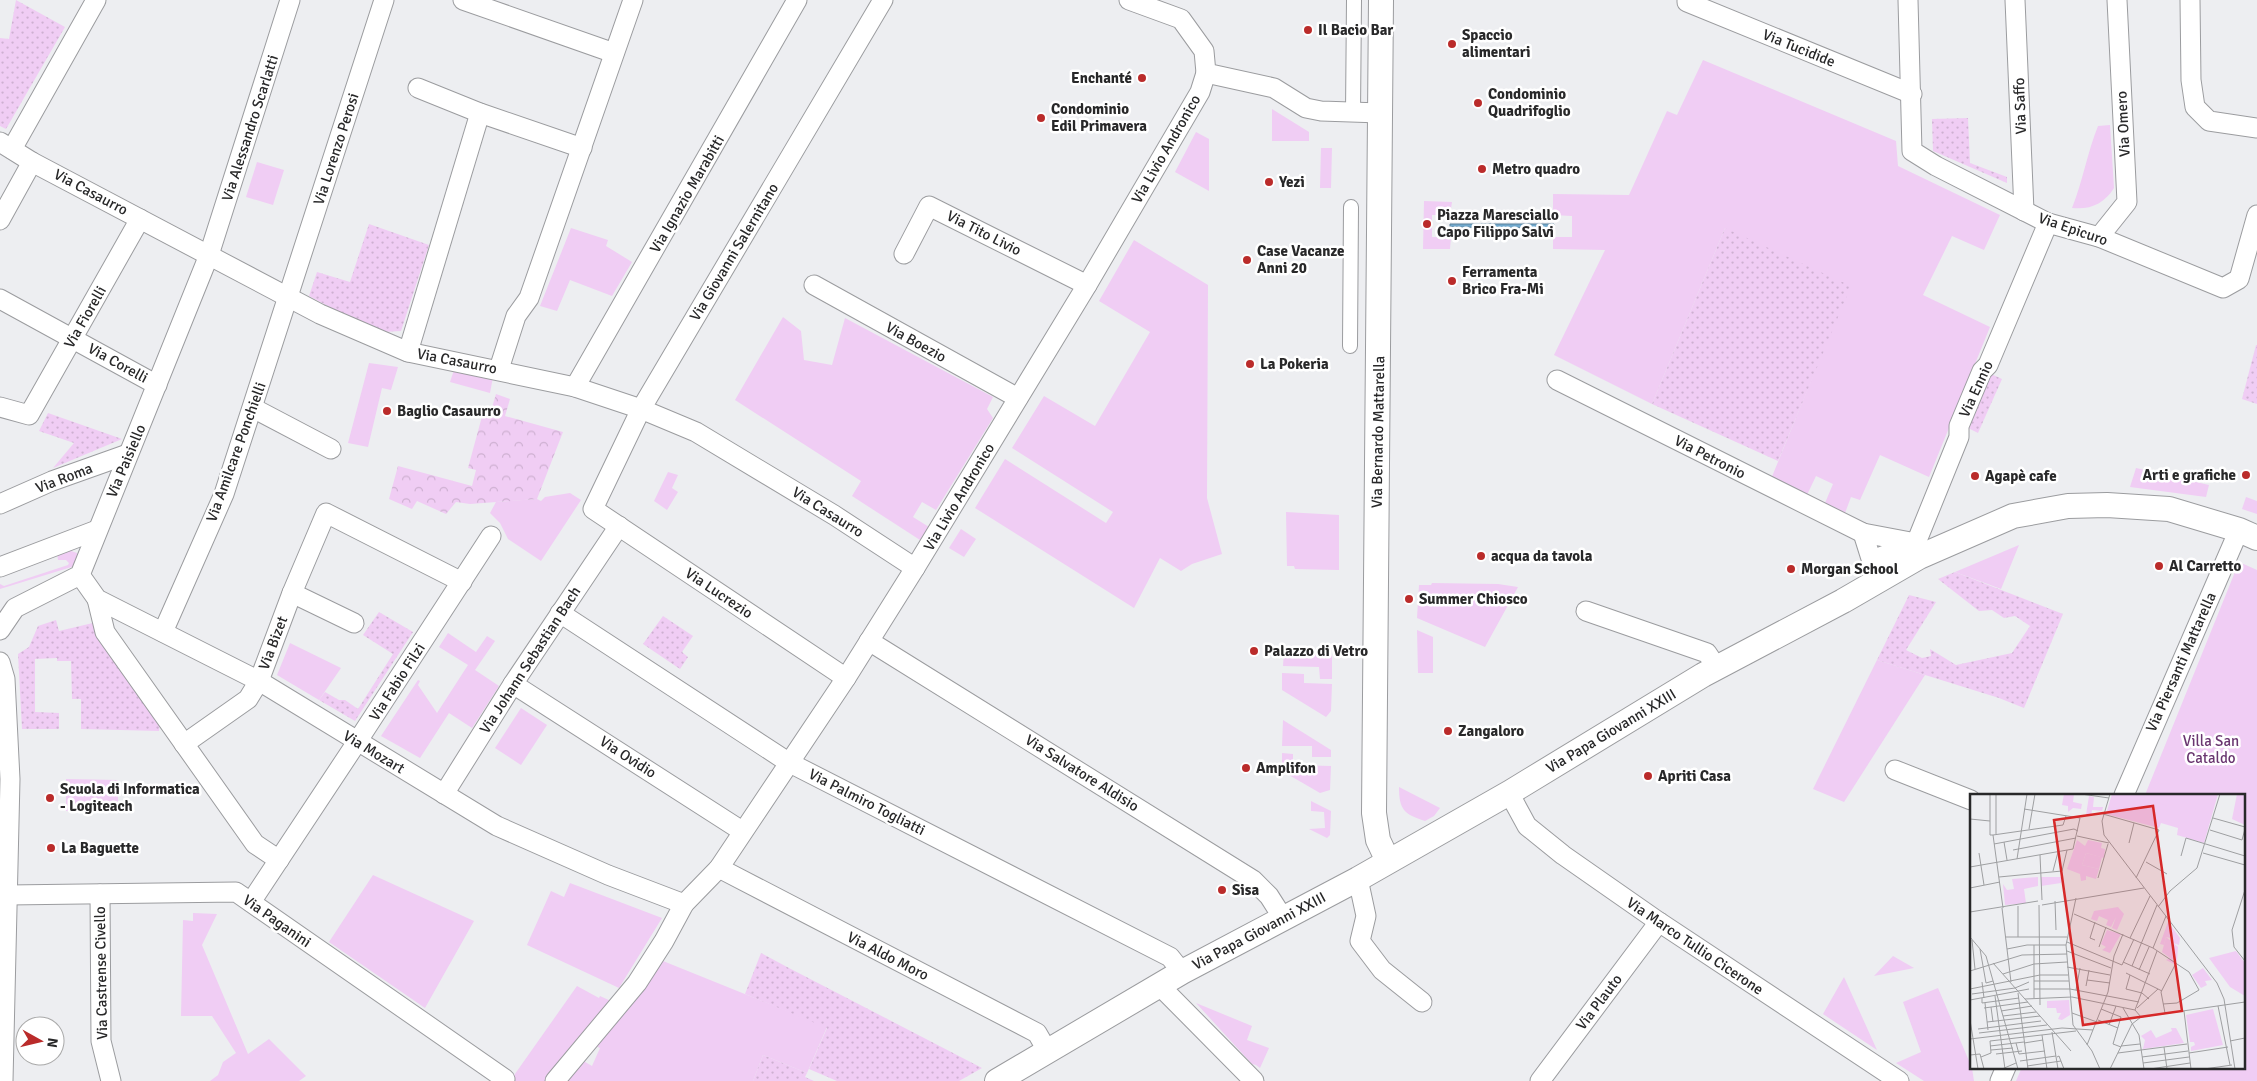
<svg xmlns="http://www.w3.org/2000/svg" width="2257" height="1081" font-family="Signika,sans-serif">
	<defs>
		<pattern id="forest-crowns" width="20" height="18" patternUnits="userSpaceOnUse" patternTransform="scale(1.25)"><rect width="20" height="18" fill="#f0cdf4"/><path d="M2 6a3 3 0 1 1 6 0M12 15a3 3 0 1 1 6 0" fill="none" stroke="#ceb0d1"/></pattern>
		<pattern id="garden-dots" width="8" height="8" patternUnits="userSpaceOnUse" patternTransform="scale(1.25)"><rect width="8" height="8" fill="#f0cdf4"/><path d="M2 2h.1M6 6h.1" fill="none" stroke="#ceb0d1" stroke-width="1.8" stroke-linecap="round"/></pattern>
	</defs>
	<rect width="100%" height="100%" fill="#edeef1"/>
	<!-- green -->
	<g fill="#f0cdf4">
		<path d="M1703,60L1896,141L1898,166L2000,215L1984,250L1952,236L1923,295L1990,327L1929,477L1880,455L1860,500L1851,497L1845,513L1825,503L1833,484L1816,476L1807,495L1771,479L1822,354L1725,228L1652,404L1554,355L1605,250L1553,249V237H1572V216L1553,215V194L1629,195L1667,111L1677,115Z"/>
		<path d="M1272,109L1309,132V141H1272Z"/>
		<path d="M2110,125L2114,188C2104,204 2090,210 2072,208C2083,181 2087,153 2098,126Z"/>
		<path d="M1196,132L1209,139V191L1175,172Z"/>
		<path d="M1321,148H1332L1331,188H1320Z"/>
		<path d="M257,162L284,170L273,205L246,197Z"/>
		<path d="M1424,201L1452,202L1450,215H1432V237H1451L1450,249H1423Z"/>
		<path d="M571,228L608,240L606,246L632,262L612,296L570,280L557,311L540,306Z"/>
		<path d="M1134,240L1208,285L1207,498L1222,554L1192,564L1181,571L1160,558L1134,608L975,508L1005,459L1106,523L1113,512L1012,448L1044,396L1095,426L1150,332L1099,301Z"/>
		<path d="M783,317L801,331L804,360L832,365L845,318L993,397L987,409L993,418L936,510L922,502L913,517L929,527L920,540L852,496L861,481L735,400Z"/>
		<path d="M369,363L398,367L391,390L382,388L368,447L348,443Z"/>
		<path d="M455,367L493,377L490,393L450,382Z"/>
		<path d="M2136,468L2209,485L2206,497L2130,487Z"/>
		<path d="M668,472L678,475L672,488L678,492L667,510L654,501Z"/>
		<path d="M570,493L581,500L541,561L508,539L500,523L490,513L496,502L537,499L541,501L545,497Z"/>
		<path d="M2246,497L2257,501V514L2242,509Z"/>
		<path d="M1286,512L1339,515V570L1295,569L1294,566H1287Z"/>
		<path d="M961,529L976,539L964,557L949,548Z"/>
		<path d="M2019,545L2001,589L1955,572Z"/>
		<path d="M68,550L77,553L79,557L78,565L0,589V584L4,586L68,565L69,563L66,560H58L57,552Z"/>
		<path d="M2239,562L2257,570V1081H2016L2022,1067H2243V795H2145Z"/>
		<path d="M1432,583L1498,584L1518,587L1485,647L1417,618L1419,585H1431Z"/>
		<path d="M1417,630L1433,637V673H1418Z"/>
		<path d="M448,633L476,652L487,636L495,641L475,670L499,686L472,728L449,713L420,758L381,736L418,680L420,681L418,685L437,713L468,665L439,647Z"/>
		<path d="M290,643L341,668L319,700L277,675Z"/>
		<path d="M1284,651L1326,652L1332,656V679H1320L1319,667L1283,666Z"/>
		<path d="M1877,660L1925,675L1844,802L1813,789Z"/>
		<path d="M1282,673L1304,674V683L1332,684L1331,711L1326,717L1282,690Z"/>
		<path d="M521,708L547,725L521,765L495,748Z"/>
		<path d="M1283,720L1331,750V757H1312V746H1282Z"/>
		<path d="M1282,753L1293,754V765L1331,766L1330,790L1320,793L1282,771Z"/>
		<path d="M66,779L118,780V812L66,811Z"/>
		<path d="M1399,787L1440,808L1434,816L1425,821C1404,814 1399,810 1399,787Z"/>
		<path d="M1311,801L1331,811L1330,835L1327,838L1309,829L1325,828L1324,812L1311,811Z"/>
		<path d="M373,875L474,921L425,1008L329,942Z"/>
		<path d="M570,883L662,918L619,988L527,945L551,891L564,897Z"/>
		<path d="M193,913L217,914L202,945L248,1054L269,1039L306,1076L299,1081H210L218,1075L223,1062L236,1053L212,1016H181L183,920L193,921Z"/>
		<path d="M1893,956L1914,968L1874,976Z"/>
		<path d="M663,961L827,1027L807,1073L763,1055L753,1081H562L580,1059L592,1066L600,1048L591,1044L627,1005Z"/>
		<path d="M1844,977L1877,1050L1823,1014Z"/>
		<path d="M577,986L599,998L600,996L613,1002L550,1081H510Z"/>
		<path d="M1938,988L1972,1068L1974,1081H1924L1896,1063L1921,1052L1903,1002Z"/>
		<path d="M1196,1003L1252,1026L1247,1040L1269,1048L1260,1068L1256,1065L1252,1064Z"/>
	</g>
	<!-- forest -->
	<path fill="url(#forest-crowns)" d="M496,394L510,399L505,416L563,432L537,499L470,504L456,502L446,514L417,501L412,509L389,499L398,466L472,486L476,470L468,468L484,409L491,411Z"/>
	<!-- garden -->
	<g fill="url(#garden-dots)">
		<path d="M16,0L65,27L6,129L0,126V38L9,39Z"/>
		<path d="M1968,118L1970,163L2007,177V183L1933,151L1932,119Z"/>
		<path d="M369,224L429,245L401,331L383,332L371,329L309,296L317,272L350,282Z"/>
		<path d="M1725,228L1851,286L1778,461L1652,404Z"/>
		<path d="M2256,345H2257V404L2242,399Z"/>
		<path d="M1989,373L2002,379L1978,433L1966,427Z"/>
		<path d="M48,413L122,439L53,468L74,443L39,431Z"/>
		<path d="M1955,572L2063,614L2024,708L1999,698L1877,660L1909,595L1936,602L1906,650L1922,658L1931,656L1930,649L1956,665L2012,653L2030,626L2015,616L2004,618L1992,610L1979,611L1938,579Z"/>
		<path d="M379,612L413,632L355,721L319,700L325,692L339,700H345L358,709L393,654L363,635Z"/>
		<path d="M663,616L693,636L682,652L688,657L680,669L643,644Z"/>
		<path d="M56,620L59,631L97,622L160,723L159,731L81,729V699H72L71,661H57V658L35,659V712L59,713V729H22L18,654L29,647L38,626Z"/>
		<path d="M761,953L787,967L982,1068L959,1081H837L809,1069L827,1028L745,994Z"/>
		<path d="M763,1055L807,1073L805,1077L814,1081H753Z"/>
	</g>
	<!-- water -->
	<path fill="#70a8cd" stroke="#5a829c" d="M1450,224H1554L1553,228L1450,227Z"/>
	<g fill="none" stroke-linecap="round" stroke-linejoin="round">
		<!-- pedestrian casing -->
		<g stroke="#9b9c9f" stroke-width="16">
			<g id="pedestrian">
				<path d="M1353,113L1354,0"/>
				<path d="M1350,346L1351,207"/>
			</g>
		</g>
		<!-- minor casing -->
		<g stroke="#9b9c9f" stroke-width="21">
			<g id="minor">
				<path d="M463,0L614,53"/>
				<path d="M1129,0L1181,19L1204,51L1206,73L1274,88L1306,108L1321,111L1380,113"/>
				<path d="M1687,0V2L1912,94"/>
				<path d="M1908,0L1912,151L1936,166L2048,223L2099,237L2223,288L2239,279L2257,215"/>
				<path d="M2015,0L2024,211"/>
				<path d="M2190,0L2191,80L2195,107L2209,121L2257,128"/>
				<path d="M418,88L480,113L582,148"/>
				<path d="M0,142L32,162L320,314L408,352L575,387L641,409L696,432L834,515L915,568"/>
				<path d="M12,149L96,0"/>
				<path d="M0,220L32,162"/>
				<path d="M2099,237L2127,202L2117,0"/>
				<path d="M904,254L929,206L1087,285"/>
				<path d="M814,285L1018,398"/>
				<path d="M0,299L157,385"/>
				<path d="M408,352L480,113"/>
				<path d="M499,369L516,316L529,298L633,0"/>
				<path d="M1557,380L1863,533L1916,543"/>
				<path d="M575,387L797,0"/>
				<path d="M0,407L29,415L140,219"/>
				<path d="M253,408L331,449"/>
				<path d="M0,504L52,481L128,454"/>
				<path d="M1863,533L1878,581"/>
				<path d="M1919,555L1916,543L1959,437V426L1982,371L1988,365L2048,223"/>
				<path d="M1872,560L1916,543"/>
				<path d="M0,567L97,530"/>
				<path d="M80,575L97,599L259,681L497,826L608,875L684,904"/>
				<path d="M292,593L354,623"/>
				<path d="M97,599L105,632L255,844L279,860"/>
				<path d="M1586,611L1707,653L1717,668"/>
				<path d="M560,613L788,762L1170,957L1182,972"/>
				<path d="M0,630L15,608L80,575L209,255L290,0"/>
				<path d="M163,632L224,494L384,0"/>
				<path d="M869,641L1253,880L1269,896L1283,918"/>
				<path d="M0,662L5,679L10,779L3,1081"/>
				<path d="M846,678L593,509L641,409L883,0"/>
				<path d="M513,684L742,831"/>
				<path d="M184,744L248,699L259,681L292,593L326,513L462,582"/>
				<path d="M1895,770L1971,800"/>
				<path d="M1509,793L1527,826L1563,855L1659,922L1899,1081"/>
				<path d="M444,794L513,684L619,526"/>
				<path d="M2124,795L2239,530"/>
				<path d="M719,868L1037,1033L1048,1052"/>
				<path d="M1358,879L1366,916L1360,941L1382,970L1422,1002"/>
				<path d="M100,894L101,1041L111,1081"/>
				<path d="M8,895L236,892L505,1079"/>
				<path d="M251,902L357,742L491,536"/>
				<path d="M1160,986L1254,1081"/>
				<path d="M555,1081L637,983L664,941L684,904L719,868L846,678L915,568L1087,285L1200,92L1206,73"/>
				<path d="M1540,1081L1659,922"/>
				<path d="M2000,1081L2006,1067"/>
			</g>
		</g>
		<!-- tertiary casing -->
		<g stroke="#9b9c9f" stroke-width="26">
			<g id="tertiary">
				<path d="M1381,0L1374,813L1378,840L1388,861"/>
				<path d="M997,1081L1182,972L1358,879L1509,793L1703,675L1843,601L1919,557L2013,516L2068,506L2107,505L2169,509L2239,530L2257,538"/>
			</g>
		</g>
		<!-- pedestrian -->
		<use href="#pedestrian" stroke="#fff" stroke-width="14"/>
		<!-- minor -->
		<use href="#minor" stroke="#fff" stroke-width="19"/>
		<!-- tertiary -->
		<use href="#tertiary" stroke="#fff" stroke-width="24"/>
	</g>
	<!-- markers -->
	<g fill="#ba2b2a" stroke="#fff" stroke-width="2">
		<circle cx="1308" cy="30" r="5"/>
		<circle cx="1452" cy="44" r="5"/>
		<circle cx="1142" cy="78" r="5"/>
		<circle cx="1478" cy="103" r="5"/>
		<circle cx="1041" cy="118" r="5"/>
		<circle cx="1482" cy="169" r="5"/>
		<circle cx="1269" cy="182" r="5"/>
		<circle cx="1427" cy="224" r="5"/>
		<circle cx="1247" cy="260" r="5"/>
		<circle cx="1452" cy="281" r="5"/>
		<circle cx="1250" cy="364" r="5"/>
		<circle cx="387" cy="411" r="5"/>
		<circle cx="2246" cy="475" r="5"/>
		<circle cx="1975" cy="476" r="5"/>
		<circle cx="1481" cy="556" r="5"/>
		<circle cx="2159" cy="566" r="5"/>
		<circle cx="1791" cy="569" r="5"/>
		<circle cx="1409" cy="599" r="5"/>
		<circle cx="1254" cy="651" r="5"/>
		<circle cx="1448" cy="731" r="5"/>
		<circle cx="1246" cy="768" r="5"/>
		<circle cx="1648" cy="776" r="5"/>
		<circle cx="50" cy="798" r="5"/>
		<circle cx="51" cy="848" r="5"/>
		<circle cx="1222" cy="890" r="5"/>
	</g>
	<g text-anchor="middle" stroke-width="5" stroke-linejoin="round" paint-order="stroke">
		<!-- poi labels -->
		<g font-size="15" font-weight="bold" fill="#282829" stroke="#fff" text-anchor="start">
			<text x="1318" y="35">Il Bacio Bar</text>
			<text x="1462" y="40">Spaccio<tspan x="1462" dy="17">alimentari</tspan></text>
			<text x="1132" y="83" text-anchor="end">Enchanté</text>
			<text x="1488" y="99">Condominio<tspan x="1488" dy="17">Quadrifoglio</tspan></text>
			<text x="1051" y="114">Condominio<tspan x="1051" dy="17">Edil Primavera</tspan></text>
			<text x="1492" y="174">Metro quadro</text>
			<text x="1279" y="187">Yezi</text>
			<text x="1437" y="220">Piazza Maresciallo<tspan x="1437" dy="17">Capo Filippo Salvi</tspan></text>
			<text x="1257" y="256">Case Vacanze<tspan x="1257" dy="17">Anni 20</tspan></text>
			<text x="1462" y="277">Ferramenta<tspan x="1462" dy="17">Brico Fra-Mi</tspan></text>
			<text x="1260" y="369">La Pokeria</text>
			<text x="397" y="416">Baglio Casaurro</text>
			<text x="2236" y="480" text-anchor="end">Arti e grafiche</text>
			<text x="1985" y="481">Agapè cafe</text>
			<text x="1491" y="561">acqua da tavola</text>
			<text x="2169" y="571">Al Carretto</text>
			<text x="1801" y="574">Morgan School</text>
			<text x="1419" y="604">Summer Chiosco</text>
			<text x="1264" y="656">Palazzo di Vetro</text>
			<text x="1458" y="736">Zangaloro</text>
			<text x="1256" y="773">Amplifon</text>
			<text x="1658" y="781">Apriti Casa</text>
			<text x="60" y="794">Scuola di Informatica<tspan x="60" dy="17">- Logiteach</tspan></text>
			<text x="61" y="853">La Baguette</text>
			<text x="1232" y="895">Sisa</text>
		</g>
		<!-- street labels -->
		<g font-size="15" fill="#282829" stroke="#fff">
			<text transform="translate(1799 48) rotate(22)" y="5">Via Tucidide</text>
			<text transform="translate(2020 106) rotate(-92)" y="5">Via Saffo</text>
			<text transform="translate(2123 124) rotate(-93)" y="5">Via Omero</text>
			<text transform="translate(250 128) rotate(-72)" y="5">Via Alessandro Scarlatti</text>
			<text transform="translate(336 149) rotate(-72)" y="5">Via Lorenzo Perosi</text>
			<text transform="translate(1166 149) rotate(-60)" y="5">Via Livio Andronico</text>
			<text transform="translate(91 192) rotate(28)" y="5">Via Casaurro</text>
			<text transform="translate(687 194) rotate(-60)" y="5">Via Ignazio Marabitti</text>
			<text transform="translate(2073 229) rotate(19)" y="5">Via Epicuro</text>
			<text transform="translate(984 233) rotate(27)" y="5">Via Tito Livio</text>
			<text transform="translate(734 252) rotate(-59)" y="5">Via Giovanni Salernitano</text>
			<text transform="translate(85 317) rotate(-60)" y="5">Via Fiorelli</text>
			<text transform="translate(916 342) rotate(29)" y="5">Via Boezio</text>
			<text transform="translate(457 361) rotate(11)" y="5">Via Casaurro</text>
			<text transform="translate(118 363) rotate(29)" y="5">Via Corelli</text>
			<text transform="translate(1976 389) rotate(-65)" y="5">Via Ennio</text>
			<text transform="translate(1378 432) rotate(-89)" y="5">Via Bernardo Mattarella</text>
			<text transform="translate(236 452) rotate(-70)" y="5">Via Amilcare Ponchielli</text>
			<text transform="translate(1710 457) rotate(27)" y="5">Via Petronio</text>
			<text transform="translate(126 461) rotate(-67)" y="5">Via Paisiello</text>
			<text transform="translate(64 478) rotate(-21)" y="5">Via Roma</text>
			<text transform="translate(959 497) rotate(-59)" y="5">Via Livio Andronico</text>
			<text transform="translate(828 512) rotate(32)" y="5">Via Casaurro</text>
			<text transform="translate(719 593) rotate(34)" y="5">Via Lucrezio</text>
			<text transform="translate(273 643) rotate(-69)" y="5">Via Bizet</text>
			<text transform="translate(530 660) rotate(-57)" y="5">Via Johann Sebastian Bach</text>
			<text transform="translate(2181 662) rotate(-66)" y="5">Via Piersanti Mattarella</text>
			<text transform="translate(397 682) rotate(-57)" y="5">Via Fabio Filzi</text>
			<text transform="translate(1611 731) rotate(-31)" y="5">Via Papa Giovanni XXIII</text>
			<text transform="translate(374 752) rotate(31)" y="5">Via Mozart</text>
			<text transform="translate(628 757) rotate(33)" y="5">Via Ovidio</text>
			<text transform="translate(1082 773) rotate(32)" y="5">Via Salvatore Aldisio</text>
			<text transform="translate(867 802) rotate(27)" y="5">Via Palmiro Togliatti</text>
			<text transform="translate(277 921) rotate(35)" y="5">Via Paganini</text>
			<text transform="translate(1259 931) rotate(-28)" y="5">Via Papa Giovanni XXIII</text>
			<text transform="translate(1695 946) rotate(34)" y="5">Via Marco Tullio Cicerone</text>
			<text transform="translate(888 956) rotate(27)" y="5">Via Aldo Moro</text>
			<text transform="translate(101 973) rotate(-91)" y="5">Via Castrense Civello</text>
			<text transform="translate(1599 1002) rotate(-53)" y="5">Via Plauto</text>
		</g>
		<!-- park labels -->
		<g font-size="15" fill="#6a3670" stroke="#fff">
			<text x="2211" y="746">Villa San<tspan x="2211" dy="17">Cataldo</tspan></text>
		</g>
	</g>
	<!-- overview -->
	<g transform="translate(1970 794)">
		<rect width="275" height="275" fill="#edeef1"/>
		<path d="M142,0H248L234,49L207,41L208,34L191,29L189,34L136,20ZM267,0H275V31L262,25ZM107,46L115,52L118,46L132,49L131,54L135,55L134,64L116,59L112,71L129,75L126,85L116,82V86L111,87L110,80L97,75ZM68,83V92L54,95L56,109L35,111L33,90L37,96L44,95L42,85ZM71,83H92L91,89L71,92ZM148,113L154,120L147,136L142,134L146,123L141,133L136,131L138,126L129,122L127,127L121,125L124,117ZM137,136L151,140L140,159L132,156L136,153L131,150ZM196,143L208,153L207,167L202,165L206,171L196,166L200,164L192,158ZM266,157L275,169V202L260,193L239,164ZM243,215L253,251L221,257V253L225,251L224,248H220L216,221Z" fill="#f0cdf4"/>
		<path d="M99,206L100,221L92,226L88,225L91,219H87L86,214H77V207Z" fill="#f0cdf4"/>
		<path d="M94,0H104L103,8L112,10L111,15L103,14L98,18V12L92,11ZM158,0H204L197,12L180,6L176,9L175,4ZM119,2L124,3L123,13H133L132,17L122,16L121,22L116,21ZM116,59L132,63L129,75L112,71ZM198,128L210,144L209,151L200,148V144L196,143L194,151L190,150ZM233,174L242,186L235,187L237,191L231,194L222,181ZM201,234H206L214,249L173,255L175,246L171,242L181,236L186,244L202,237Z" fill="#f0cdf4"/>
		<path fill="none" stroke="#9e9fa1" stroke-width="1" d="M20,0V41H23M26,0V40M111,0L139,4M140,0L132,27L134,41L247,189L254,205L265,275M133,20L189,36L166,84M243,24L275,33M0,25L20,27M59,35L65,0M240,36L272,46L275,35M23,41L93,31L96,22M23,41L33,114M107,42L139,49M34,48L37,66M159,49L164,29M24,50L104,35L108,37M43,56L106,44M9,59L14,91M233,59L275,71M70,61L72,106M211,62L216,44L275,62M47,65L57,0M176,68L197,80M0,73L103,55L110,24L54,15M83,77L88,58M29,83L92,77L97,56M128,84L138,50M0,94L30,88M275,96L262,136L264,153L275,167M106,104L96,151L103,231L122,257L130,275M85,107L86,136M69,111L70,211M72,111L174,94M188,113L200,97L227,74L250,0M32,114L41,188M0,118L68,107M104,120L183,154L219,178L229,196L207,209L193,210M0,143L16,162L48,275M36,143H97M48,143V112M160,144L180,102M2,146L5,175M125,146L120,144L125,128M97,148L152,171L164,145M64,151V204M129,153L136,133M183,154L196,122M10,155L16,189L23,187M37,155L57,151H96M97,157L141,174M153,168L180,180M23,169L101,257M162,172L187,111M97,173L140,181M169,176L179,153M0,177L52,161L97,160M156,179L192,197M33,180L64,170L97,168M160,181L156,195L172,199L179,205M117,186L140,189M64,187H99M12,188L14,204M116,192L119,176M0,195L70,181H98M64,195H100L169,208M106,196L110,174M48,199L58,275M2,200L45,194L59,188M25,202L35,275M12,204V209L49,204M55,205L102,203L165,216L171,223M0,206L59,195M15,209L18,236M248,212L260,271M21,213L23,228M14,214L58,208M153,214L169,241L174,275M167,214L188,195M131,215L151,223L143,250L151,253M165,216L187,157M31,217L62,212M214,217L221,275M102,219L127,228M195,219L191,198L205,171M33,222L66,218M0,226L8,275M128,226L148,234M17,228L70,222M139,231L146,212M8,235L71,227M82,238L88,275M9,239L77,231M72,241L77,275M0,245L92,234L123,236M20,247L106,237M260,247L275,244M46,249L49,260L75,257M54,249L73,246M117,251L138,198L144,162L153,140M20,252L54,248M151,252L170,250M194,253L197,275M21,256L43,254M148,259L217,250M219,259L258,253M26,260L52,257M0,261L10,260L14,275M11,263L21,259L20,247M87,263L89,262L94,275M172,263L218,257M50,267L86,262M173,269L219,263M57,272L91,267M32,275L46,269M140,275L162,230L171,223L275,208M180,275L220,269M234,275L262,271"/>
		<path fill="#d62828" fill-opacity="0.15" stroke="#d62828" stroke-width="2.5" d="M183,12L212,217L113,231L84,26Z"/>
		<rect width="275" height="275" fill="none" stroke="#282829" stroke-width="2.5"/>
	</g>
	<!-- north arrow -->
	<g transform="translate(40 1041) rotate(98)"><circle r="24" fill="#ffffff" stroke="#a9a9a9"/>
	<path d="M0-4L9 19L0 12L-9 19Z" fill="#ba2b2a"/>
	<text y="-8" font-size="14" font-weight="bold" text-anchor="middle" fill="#282829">N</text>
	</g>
</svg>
